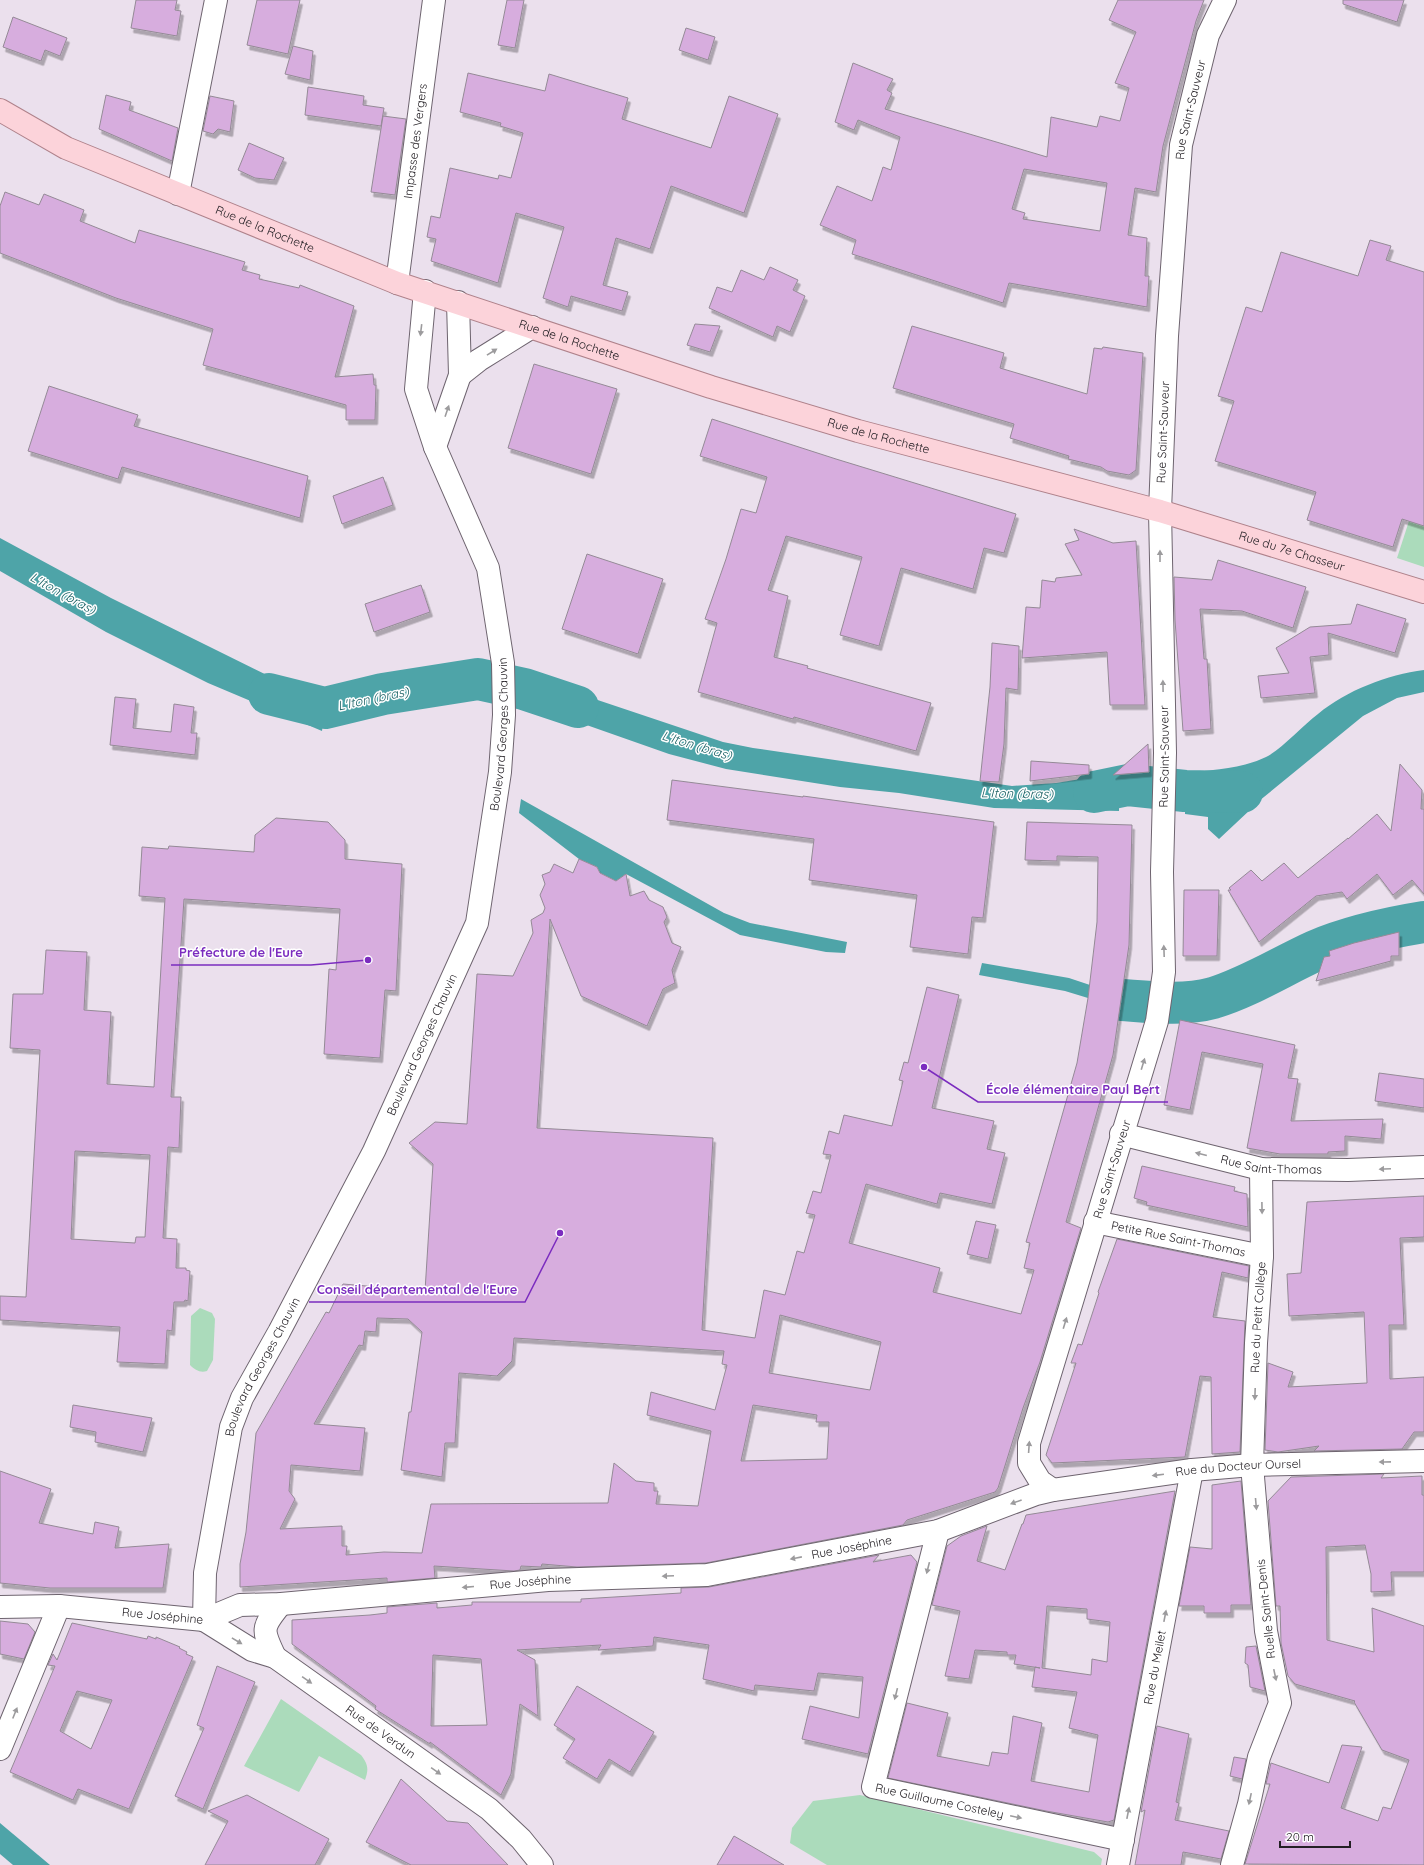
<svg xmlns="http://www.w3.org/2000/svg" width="1424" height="1865" font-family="Quicksand,sans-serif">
	<defs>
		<filter id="shadow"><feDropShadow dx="2.5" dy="4.5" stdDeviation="0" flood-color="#0004"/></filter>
	</defs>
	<rect width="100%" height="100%" fill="#ebe0ed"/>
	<!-- green -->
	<g fill="#abdbbb">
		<path d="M1409,521L1424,526V567L1397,558Z"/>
		<path d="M200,1308L212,1313L215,1319L213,1360L207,1371C200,1373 195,1370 190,1365L191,1316Z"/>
		<path d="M281,1699L361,1755C368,1764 369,1769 365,1780L319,1756L299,1792L244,1766Z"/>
		<path d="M860,1795L1094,1852L1102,1859L1101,1865H827L790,1843L792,1828L813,1801Z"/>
	</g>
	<!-- water -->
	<g fill="#4ea4a8">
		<path d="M0,538L111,598L281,682L303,689L327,691L322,731L208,683L106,632L0,571Z"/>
		<path d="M478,662L479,697L439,694L381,705L385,679L458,669Z"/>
		<path d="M1424,670V692L1397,698L1363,716L1259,801L1257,800L1250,807L1251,809L1219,839L1208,829V817L1185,814V773C1212,770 1241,769 1266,757C1282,749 1302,726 1318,714C1347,690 1387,675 1424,670Z"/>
		<path d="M523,675L723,742L753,748L1012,786L1056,783L1087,778L1149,772L1150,795L1119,796V811L994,808L899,793L840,787L726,769L669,754L524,703Z"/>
		<path d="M521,799L724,913L750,923L847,942L845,953L826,952L740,935L626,874L616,881L600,873L597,867L579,859L519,813Z"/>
		<path d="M1424,914V928C1392,933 1359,938 1329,951L1330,956L1295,967L1290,956L1327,939L1375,922Z"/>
		<path d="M1281,961L1286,971L1253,988L1195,1013L1184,1011V988C1217,991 1253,977 1281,961Z"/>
		<path d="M982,963L1069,978L1090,985L1088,998L1065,991L979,975Z"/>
		<path d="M1123,992L1140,993L1138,1012L1120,1009Z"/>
		<path d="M0,1823L50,1865H13L0,1854Z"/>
	</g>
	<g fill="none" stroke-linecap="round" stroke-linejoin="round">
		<!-- river -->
		<g stroke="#4ea4a8" stroke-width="42">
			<path d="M269,694L325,708L383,694L478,679L524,689L578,707"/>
			<path d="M1094,792L1128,785L1185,791L1242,792"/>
			<path d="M1122,1000C1150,1002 1184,1006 1213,998C1249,987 1282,966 1315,951C1350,936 1387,928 1424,922"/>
		</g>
	</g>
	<!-- building -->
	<g fill="#d7adde" stroke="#948a96" fill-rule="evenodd" filter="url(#shadow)">
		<path d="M136,0H177L175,10L181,11L177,36L131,28Z"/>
		<path d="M257,0H300L288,54L247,45Z"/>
		<path d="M507,0H524L515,48L498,45Z"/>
		<path d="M1118,0H1204L1196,21L1163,146L1156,192L1135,188L1128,235L1147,238L1145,276H1149L1147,307L1009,283L1003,303L852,254L856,240L820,225L837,186L872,201L883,167L891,170L900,137L858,120L854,130L835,122L853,63L893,79L887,90L892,93L885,109L1047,157L1051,117L1097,127L1100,116L1120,121L1129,88L1115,83L1136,32L1109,20ZM1024,169L1107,183L1100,231L1023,219L1025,213L1012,209Z"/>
		<path d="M1343,0H1404L1397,22L1343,4Z"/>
		<path d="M13,17L67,38L60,56L45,50L41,61L3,47Z"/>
		<path d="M686,28L715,37L708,60L679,50Z"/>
		<path d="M293,46L313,51L310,80L285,74Z"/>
		<path d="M468,73L545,91L549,74L628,98L622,119L711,148L729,96L778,114L744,213L671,186L650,249L616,238L603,285L628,292L622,311L571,296L568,307L543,298L564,227L516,213L498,283L431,261L436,239L427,237L431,216L440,218L450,168L498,179L499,175L511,178L523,133L500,126L501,123L460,112Z"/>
		<path d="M308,87L364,96L363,105L384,108L381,126L305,115Z"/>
		<path d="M106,95L131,102L129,110L178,128L172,161L99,129Z"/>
		<path d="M210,96L234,101L230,132L218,129L213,134L203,131Z"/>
		<path d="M383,116L406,119L395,195L371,192Z"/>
		<path d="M249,143L284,158L274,180L255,178L238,170Z"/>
		<path d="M5,192L39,205L44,194L84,210L80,221L135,243L139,230L245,262L242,270L260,275L259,279L299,288L300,285L354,306L335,377L373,374L374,385H376L375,420H346V405L203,365L213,329L116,298L0,253V206Z"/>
		<path d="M1370,240L1391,246L1386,260L1424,272V526L1402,519L1393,547L1307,520L1316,492L1215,461L1234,401L1218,396L1246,307L1262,312L1281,252L1358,276Z"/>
		<path d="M770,267L798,280L793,290L805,296L790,332L777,326L773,337L709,308L717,287L732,292L741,270L764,280Z"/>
		<path d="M695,324L720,326L710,352L687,345Z"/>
		<path d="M912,326L1004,353L1000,368L1087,394L1094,348L1102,349L1103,347L1143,353L1136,470L1129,475L1107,471L1101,467L1068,459L1069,456L1010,438L1014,424L893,388Z"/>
		<path d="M534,364L617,389L591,474L508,448Z"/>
		<path d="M49,386L138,415L134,426L308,476L300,518L122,467L118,479L28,451Z"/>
		<path d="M712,419L836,459L1016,514L1004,553L984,548L973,589L901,568L879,646L840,635L862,557L786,536L768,590L788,596L774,657L808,666L807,668L931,703L916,751L794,717L793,719L698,692L717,623L705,619L726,559L741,509L756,513L767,477L700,456Z"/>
		<path d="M383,477L393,505L342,524L333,496Z"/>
		<path d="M1074,529L1113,543L1136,541L1145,705H1110L1107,652L1022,658L1026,607L1040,608L1042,580L1055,582L1056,578L1082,575L1065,544L1079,540Z"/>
		<path d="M587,554L663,579L638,654L562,629Z"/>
		<path d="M1218,560L1306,587L1293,628L1242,611L1200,609L1204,659H1207L1211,729L1183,731L1175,620L1174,577L1212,580Z"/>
		<path d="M421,585L430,612L374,632L365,604Z"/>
		<path d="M1357,604L1406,619L1395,653L1328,633L1329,655L1310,657L1315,693L1261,698L1258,676L1289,673L1276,648L1310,627L1351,624Z"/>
		<path d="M992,643L1019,646L1018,690L1006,688L1004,744L999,782L980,781L990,687Z"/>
		<path d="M115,697L136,699L133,728L171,732L174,704L194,707L191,733H197L195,755L110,745Z"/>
		<path d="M1148,744L1149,772L1113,775Z"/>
		<path d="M1031,761L1089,765V774L1030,781Z"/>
		<path d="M1400,764L1422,790L1421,809H1424V894L1412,880L1393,895L1377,874L1347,899L1342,892L1316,896L1259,942L1228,890H1231L1229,888L1251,870L1262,881L1284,863L1298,878L1348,838V839L1377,814L1391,831Z"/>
		<path d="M672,780L803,797V796L994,822L983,918L972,917L968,954L910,947L917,895L809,880L814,839L667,820Z"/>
		<path d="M276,818L328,822L345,840V859L402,864L396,991L385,990L380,1058L324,1054L329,969L336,970L340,909L184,899L171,1097H181L179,1148L168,1147L163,1238L177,1239L176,1268H186V1270L190,1271L188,1301L185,1300L184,1302H174L172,1331L167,1330L165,1364L117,1362L120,1327L0,1320V1296L26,1297L40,1050L10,1048L13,994H43L46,950L87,952L84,1010L111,1012L107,1084L154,1087L165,898L139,896L142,847L168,849L169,846L254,852L255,835ZM75,1151L150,1155L145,1237H136L135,1243L71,1239Z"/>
		<path d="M1027,822L1132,825L1129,945L1113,1055L1066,1222L1081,1228L1040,1362L1023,1408L998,1488L995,1492L907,1520L903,1525L706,1563L577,1567L542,1564L541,1567L521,1566L520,1570L514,1571L434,1566L435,1578L387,1582V1578L240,1587V1564L246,1532L256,1433L326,1312L329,1313L343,1284L425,1291L433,1164L409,1143L435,1122L467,1124L477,974L513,976L533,933L531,920L543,913L545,908L540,895L545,884L542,875L550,872L554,864L573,873L579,859L597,867L600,873L616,881L626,874L630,896L644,891L649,900L663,907L667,917L664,922L672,943L681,947L672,970L675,983L663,989L647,1026L581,996L550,919L537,1128L713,1138L702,1330L755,1338L764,1290L785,1295L797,1251L804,1253L815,1215L806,1213L813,1191L821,1193L831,1155L823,1154L829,1131L839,1134L844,1115L892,1126L903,1081L899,1080L904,1062L908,1063L927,987L959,995L932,1108L994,1121L987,1149L1005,1153L992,1204L940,1193L937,1204L866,1184L849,1243L940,1268L933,1292L1021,1314L1034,1270L1024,1268L1030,1243L1026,1242L1077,1063L1088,998L1097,922L1098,857L1057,856V861L1025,860ZM780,1315L881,1342L870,1390L769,1373ZM377,1318L408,1319L422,1332L411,1412H409L401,1470L442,1477L445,1443H455L459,1373L497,1376L512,1361L514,1338L724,1351L722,1364L727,1365L715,1410L651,1392L647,1415L711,1431L698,1506L656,1504L658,1491H654V1483L636,1481L614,1463L608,1503L431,1504L422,1553L384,1552L346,1555L347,1546H342V1526L280,1529L295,1499L289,1491L291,1465L360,1471L365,1428L314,1424L359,1345L363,1346L365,1331L376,1332ZM753,1405L817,1415L816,1422H829L827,1459L741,1461Z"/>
		<path d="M1184,890H1219L1217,956H1183Z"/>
		<path d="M1399,932V956H1391V961L1316,981L1324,957L1330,956L1329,951L1354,943Z"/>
		<path d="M1180,1020L1295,1045L1288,1078L1298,1079L1291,1121L1383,1119L1381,1139L1345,1136V1151L1328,1152V1154H1280L1247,1148L1263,1064L1202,1052L1190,1110L1164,1105Z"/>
		<path d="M1379,1073L1424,1079V1108L1375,1101Z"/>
		<path d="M1142,1166L1235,1187L1234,1191L1247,1194L1248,1227L1146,1205L1147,1202L1134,1198Z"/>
		<path d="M1424,1196V1237L1400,1238L1404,1325H1389L1390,1379L1424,1377V1432H1414L1402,1449L1314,1451L1319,1446L1278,1452L1265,1450L1268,1363L1293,1372L1288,1387L1367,1383L1364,1312L1289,1316L1287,1274L1301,1273L1307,1202Z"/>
		<path d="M976,1221L996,1225L988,1259L967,1254Z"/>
		<path d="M1117,1239L1249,1266L1248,1278L1222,1272L1213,1317L1245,1321L1240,1452L1212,1454L1211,1377L1200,1376L1185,1457L1052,1463L1046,1455L1076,1363H1071L1078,1344L1082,1345L1099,1293L1098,1292Z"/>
		<path d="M73,1405L152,1418L143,1452L95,1442L96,1432L70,1427Z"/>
		<path d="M0,1471L51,1489L39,1523L93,1534L95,1522L119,1527L115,1548L169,1544L163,1588H50L0,1583Z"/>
		<path d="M1384,1474L1381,1478L1422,1476V1495H1424V1572H1391L1392,1591L1371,1592V1574L1365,1545L1326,1547L1327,1640L1374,1652L1372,1608L1424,1626V1865L1245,1864L1270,1784H1266L1271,1763L1329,1783L1342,1745L1362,1747L1341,1808L1378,1821L1383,1807L1391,1809L1409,1760L1382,1750L1354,1702L1355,1701L1295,1684L1288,1676L1281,1643L1280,1606H1276L1268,1501L1291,1477Z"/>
		<path d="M1241,1481L1251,1605H1231V1613H1204V1606H1179L1190,1547L1212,1549V1485Z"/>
		<path d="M1175,1491L1114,1820L1108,1822L1046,1811L888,1778L907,1703L948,1713L937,1756L989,1766L992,1752L1008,1754L1013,1716L1042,1723L1031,1781L1089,1792L1098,1735L1069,1728L1077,1692L1032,1687L1035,1667L1040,1668L1014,1664L1016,1655H1007V1652L975,1650L969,1679L945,1676L960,1611L932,1605L947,1546L961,1536L987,1526L977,1561L1005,1570L1022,1524H1023L1026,1515ZM1047,1606L1087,1609V1619L1110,1622L1107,1662L1092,1659L1091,1675L1042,1668Z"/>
		<path d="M879,1555L873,1562L911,1555L917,1562L868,1754L802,1739L810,1706L859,1718L863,1677L818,1673L814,1691L755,1685L754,1691L703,1679L709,1645L654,1637L653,1646L598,1650L601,1645L517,1650L535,1660L538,1716L520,1704L511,1774L501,1795L430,1742V1744L375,1709L376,1706L292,1644V1620L370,1615L387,1613V1607L437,1603V1608L472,1605V1602H581V1599L681,1593V1588L709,1587ZM433,1655L481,1659L487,1725L431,1726Z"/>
		<path d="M0,1621L28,1624L35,1632L24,1659L0,1654Z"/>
		<path d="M72,1623L147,1639L148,1636L156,1639V1637L180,1647L179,1648L187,1652L186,1654L193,1657L129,1809L78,1789L73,1800L10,1772L55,1666L48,1665L53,1654L57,1660ZM77,1691L112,1700L91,1749L60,1731Z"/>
		<path d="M1256,1646L1265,1691L1250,1687L1248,1665L1245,1663L1246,1647Z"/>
		<path d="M217,1666L255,1682L203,1809L175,1796L204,1728L197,1725Z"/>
		<path d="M577,1686L654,1732L630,1772L609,1759L597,1779L563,1758L575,1739L554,1725Z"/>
		<path d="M1157,1726L1189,1734L1176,1802L1179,1803L1175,1820L1229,1831L1221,1859L1183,1852L1181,1865H1135L1145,1810L1141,1812Z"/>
		<path d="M1234,1757L1246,1759L1242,1779L1230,1776Z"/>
		<path d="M401,1779L447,1821L468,1823L508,1865H411L366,1842Z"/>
		<path d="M247,1795L329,1839L315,1865H205L228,1821L208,1811Z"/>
		<path d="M734,1836L784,1865H717Z"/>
	</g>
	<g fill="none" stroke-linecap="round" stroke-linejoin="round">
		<!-- street casing -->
		<g stroke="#6e646f" stroke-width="24">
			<g id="street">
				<path d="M178,194L216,0"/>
				<path id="s1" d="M397,283L434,0"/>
				<path d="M460,375L479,360L532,327"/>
				<path d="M435,447L460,375L458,302"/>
				<path id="s2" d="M1160,511L1167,336L1181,145L1208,35L1225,0"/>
				<path id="s3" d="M1121,1134L1261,1169L1348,1170L1424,1167"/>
				<path id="s4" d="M1095,1222L1262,1256"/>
				<path id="s5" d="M938,1531L873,1787L1123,1840"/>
				<path id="s6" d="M204,1620L205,1573L231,1427L242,1398L279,1332L374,1151L477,923L500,772L504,715L503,663L488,568L435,447L416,389L425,291"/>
				<path d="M0,1749L59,1606"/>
				<path id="s7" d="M1118,1865L1192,1470"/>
				<path id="s8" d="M1232,1865L1249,1804L1259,1757L1280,1703L1266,1631L1252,1465L1256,1343L1262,1256L1261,1169"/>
			</g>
		</g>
		<!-- secondary casing -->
		<g stroke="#6e646f" stroke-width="24">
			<g id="secondary">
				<path id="s9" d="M1053,1490L1040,1481L1029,1463V1443L1157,1021L1164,972L1162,872L1165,753L1160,511"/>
				<path id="s10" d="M0,1607L59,1606L204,1620L240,1605L281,1604L548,1580L707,1575L938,1531L1036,1494L1053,1490L1192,1470L1252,1465L1424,1461"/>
				<path id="s11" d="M204,1620L252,1650L275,1657L489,1809L521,1839L542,1865"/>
				<path d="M275,1657C262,1630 261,1628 281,1604"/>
			</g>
		</g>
		<!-- primary casing -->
		<g stroke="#af828b" stroke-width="24">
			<g id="primary">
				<path id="s12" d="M0,110L66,148L397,283L711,387L858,431L1160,511L1424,592"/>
			</g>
		</g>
		<!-- street -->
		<use href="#street" stroke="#fff" stroke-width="22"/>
		<!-- secondary -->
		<use href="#secondary" stroke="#fff" stroke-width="22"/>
		<!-- primary -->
		<use href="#primary" stroke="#fcd3da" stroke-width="22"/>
	</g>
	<!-- one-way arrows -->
	<defs><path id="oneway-solid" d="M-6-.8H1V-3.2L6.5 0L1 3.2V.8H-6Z"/></defs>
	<g fill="#9c9b9d">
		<use href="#oneway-solid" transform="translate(421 330) rotate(97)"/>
		<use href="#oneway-solid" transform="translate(492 352) rotate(-32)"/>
		<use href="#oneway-solid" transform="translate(447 411) rotate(-71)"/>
		<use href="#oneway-solid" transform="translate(1160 556) rotate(-90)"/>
		<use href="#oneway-solid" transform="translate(1163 686) rotate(-91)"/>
		<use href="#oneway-solid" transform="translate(1164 951) rotate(-92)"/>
		<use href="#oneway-solid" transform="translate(1143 1064) rotate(-73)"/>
		<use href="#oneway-solid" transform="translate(1201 1154) rotate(-166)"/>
		<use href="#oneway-solid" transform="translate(1385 1169) rotate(178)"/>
		<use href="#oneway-solid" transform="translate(1262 1208) rotate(89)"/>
		<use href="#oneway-solid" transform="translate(1065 1323) rotate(-73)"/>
		<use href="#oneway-solid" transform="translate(1255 1394) rotate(92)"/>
		<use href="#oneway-solid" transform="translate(1029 1447) rotate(-86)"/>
		<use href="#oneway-solid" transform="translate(1385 1462) rotate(179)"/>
		<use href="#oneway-solid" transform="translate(1158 1475) rotate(173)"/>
		<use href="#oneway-solid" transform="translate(1016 1502) rotate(160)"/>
		<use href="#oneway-solid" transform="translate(1256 1504) rotate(85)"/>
		<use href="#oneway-solid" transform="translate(796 1558) rotate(169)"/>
		<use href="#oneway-solid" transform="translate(928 1568) rotate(104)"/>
		<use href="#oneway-solid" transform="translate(668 1576) rotate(178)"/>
		<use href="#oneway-solid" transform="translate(468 1587) rotate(175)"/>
		<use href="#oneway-solid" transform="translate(1165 1616) rotate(-79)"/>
		<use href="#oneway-solid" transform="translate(237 1641) rotate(31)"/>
		<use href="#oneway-solid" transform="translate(1275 1675) rotate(78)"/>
		<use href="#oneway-solid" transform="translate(307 1680) rotate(35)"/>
		<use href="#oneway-solid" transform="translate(896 1694) rotate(104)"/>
		<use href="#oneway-solid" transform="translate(15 1713) rotate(-68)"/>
		<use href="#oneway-solid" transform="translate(436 1771) rotate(35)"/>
		<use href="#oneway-solid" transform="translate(1250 1799) rotate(102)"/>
		<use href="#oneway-solid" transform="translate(1128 1813) rotate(-79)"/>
		<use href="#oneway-solid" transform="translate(1016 1817) rotate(12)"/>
	</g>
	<g text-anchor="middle" stroke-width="3" stroke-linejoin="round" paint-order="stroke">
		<!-- street labels -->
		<g font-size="12" fill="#242025" stroke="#fff">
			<text dy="4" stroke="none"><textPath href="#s2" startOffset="403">Rue Saint-Sauveur</textPath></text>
			<text dy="4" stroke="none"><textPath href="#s1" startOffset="143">Impasse des Vergers</textPath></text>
			<text dy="4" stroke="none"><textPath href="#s12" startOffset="291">Rue de la Rochette</textPath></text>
			<text dy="4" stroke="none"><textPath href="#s12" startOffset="615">Rue de la Rochette</textPath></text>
			<text dy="4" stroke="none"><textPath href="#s2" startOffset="79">Rue Saint-Sauveur</textPath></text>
			<text dy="4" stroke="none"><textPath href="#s12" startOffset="939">Rue de la Rochette</textPath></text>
			<text dy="4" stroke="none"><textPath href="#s12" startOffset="1368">Rue du 7e Chasseur</textPath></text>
			<text dy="4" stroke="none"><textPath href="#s6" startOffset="947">Boulevard Georges Chauvin</textPath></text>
			<text dy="4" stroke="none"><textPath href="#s9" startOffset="763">Rue Saint-Sauveur</textPath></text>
			<text dy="4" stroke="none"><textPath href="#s6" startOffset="623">Boulevard Georges Chauvin</textPath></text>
			<text dy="4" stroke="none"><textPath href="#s3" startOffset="154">Rue Saint-Thomas</textPath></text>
			<text dy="4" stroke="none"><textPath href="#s9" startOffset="343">Rue Saint-Sauveur</textPath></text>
			<text dy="4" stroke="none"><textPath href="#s4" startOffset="85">Petite Rue Saint-Thomas</textPath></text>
			<text dy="4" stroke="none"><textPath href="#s8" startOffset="557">Rue du Petit Collège</textPath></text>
			<text dy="4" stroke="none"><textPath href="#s6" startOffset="263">Boulevard Georges Chauvin</textPath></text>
			<text dy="4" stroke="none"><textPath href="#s10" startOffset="1256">Rue du Docteur Oursel</textPath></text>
			<text dy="4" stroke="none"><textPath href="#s10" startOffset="859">Rue Joséphine</textPath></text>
			<text dy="4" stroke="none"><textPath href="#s10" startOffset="535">Rue Joséphine</textPath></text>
			<text transform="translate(1266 1609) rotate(-96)" y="4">Ruelle Saint-Denis</text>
			<text dy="4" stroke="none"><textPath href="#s10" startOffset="163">Rue Joséphine</textPath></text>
			<text dy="4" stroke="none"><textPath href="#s7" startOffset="201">Rue du Meilet</textPath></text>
			<text dy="4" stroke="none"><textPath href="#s11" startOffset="210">Rue de Verdun</textPath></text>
			<text dy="4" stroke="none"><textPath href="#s5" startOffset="332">Rue Guillaume Costeley</textPath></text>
		</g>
		<!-- water labels -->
		<g font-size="13" font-style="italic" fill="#1a6164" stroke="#fff">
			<text transform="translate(63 593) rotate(29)" y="5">L'Iton (bras)</text>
			<text transform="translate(373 698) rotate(-12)" y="5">L'Iton (bras)</text>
			<text transform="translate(697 745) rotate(17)" y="5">L'Iton (bras)</text>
			<text transform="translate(1017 793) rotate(1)" y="5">L'Iton (bras)</text>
		</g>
	</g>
	<!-- callouts -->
	<path fill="none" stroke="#7b2cbf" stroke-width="1.5" d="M368 960L311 965H171M924 1067L978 1102H1168M560 1233L525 1302H309"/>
	<g fill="#7b2cbf" stroke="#fff" stroke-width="1.5">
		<circle cx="368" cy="960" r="4"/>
		<circle cx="924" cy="1067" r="4"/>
		<circle cx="560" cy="1233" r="4"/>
	</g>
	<g font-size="13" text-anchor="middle" font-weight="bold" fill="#7b2cbf" stroke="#fff" stroke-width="3" stroke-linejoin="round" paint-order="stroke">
		<text x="241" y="957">Préfecture de l'Eure</text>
		<text x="1073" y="1094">École élémentaire Paul Bert</text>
		<text x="417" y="1294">Conseil départemental de l'Eure</text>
	</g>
	<!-- scale -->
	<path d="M1280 1841v6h70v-6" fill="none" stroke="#242025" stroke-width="2"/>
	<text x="1286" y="1841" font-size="12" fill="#242025" stroke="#ffffff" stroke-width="3" paint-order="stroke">20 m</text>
</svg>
